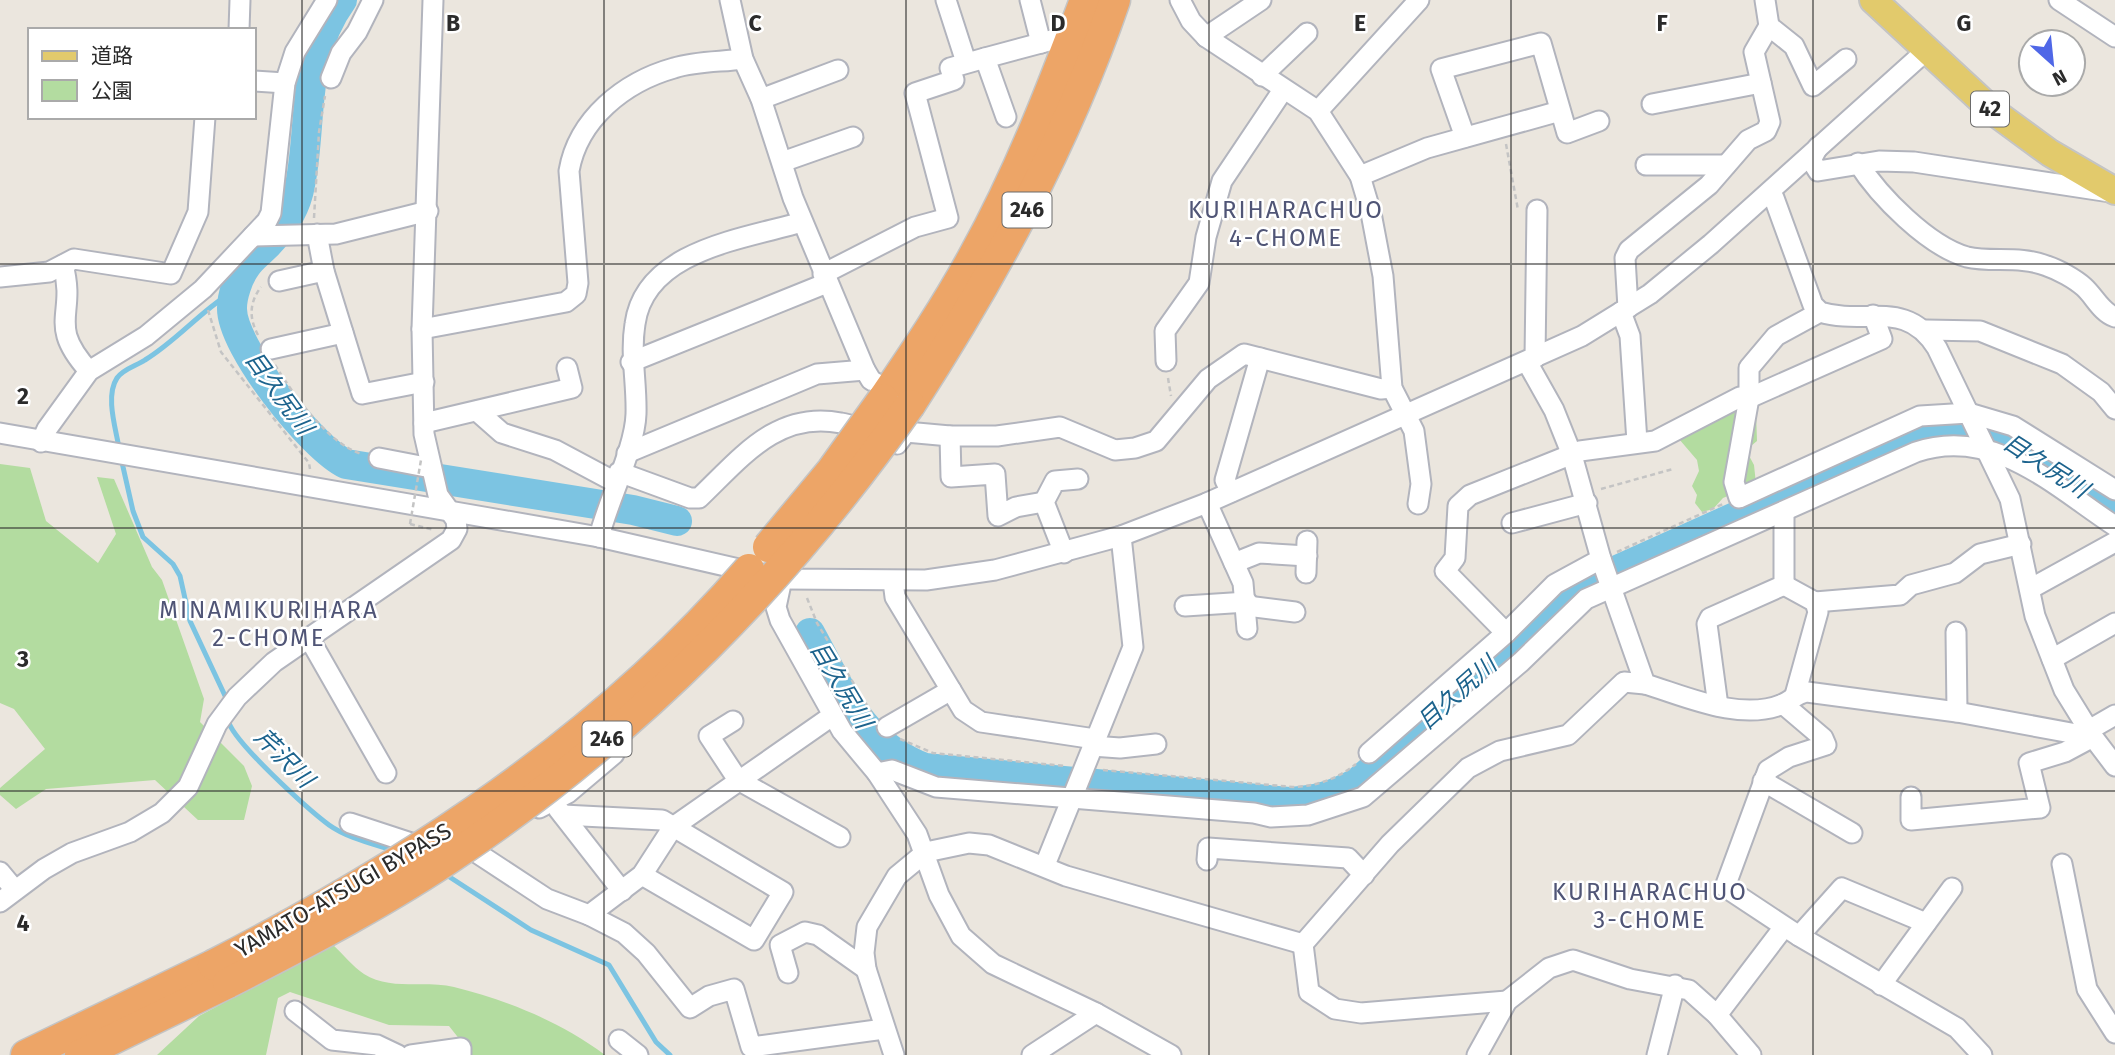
<svg xmlns="http://www.w3.org/2000/svg" width="2115" height="1055" font-family="'Fira Sans','Noto Sans JP',sans-serif">
	<rect width="100%" height="100%" fill="#ebe6de"/>
	<!-- green -->
	<g fill="#b3dca0">
		<path d="M1719,401L1753,406L1756,412L1757,441L1746,450L1754,465L1756,484L1723,498L1713,509L1702,512L1695,503L1697,495L1692,486L1699,471L1697,460L1679,439C1684,418 1696,403 1719,401Z"/>
		<path d="M0,464L30,468L46,521L98,563L116,534L97,477L114,479L152,567L162,580L204,699L200,722L244,766L252,786L244,820H198L155,780L46,789L16,809L0,795V788L45,749L14,709L0,703Z"/>
		<path d="M333,945C343,954 353,967 364,974C390,991 426,980 454,987C507,1000 561,1022 605,1055H472L449,1026L389,1025L290,992L278,998L266,1055H157L199,1016Z"/>
	</g>
	<g fill="none" stroke-linecap="round" stroke-linejoin="round">
		<!-- stream -->
		<g stroke="#7cc4e2" stroke-width="5">
			<path d="M119,448C116,429 105,396 117,378C123,369 136,366 145,360C178,340 202,309 236,290"/>
			<path d="M121,458L133,511L143,537L173,564L180,576L190,621L227,700"/>
			<path d="M228,720C232,741 309,810 329,825C347,838 374,844 395,851"/>
			<path d="M445,874L531,930L609,965L656,1042L670,1055"/>
		</g>
		<!-- river -->
		<g stroke="#7cc4e2" stroke-width="30">
			<path d="M342,0C300,58 313,121 300,185C296,209 283,228 267,245C260,252 250,259 245,268C238,278 232,296 232,308C231,346 312,448 346,464L633,510L677,521"/>
			<path d="M810,633C842,691 860,743 925,768L1289,802C1315,801 1335,795 1358,782L1573,590L1917,435L1947,429L1997,434L2115,511"/>
		</g>
		<!-- minor casing -->
		<g stroke="#b2b4bd" stroke-width="23">
			<g id="minor">
				<path d="M730,0L743,59L761,99L793,198L865,370L871,380L889,391"/>
				<path d="M946,0L966,62"/>
				<path d="M1030,0L1041,43L1052,40"/>
				<path d="M1180,0L1191,21L1206,37L1318,111L1360,176L1371,213L1383,276L1392,388L1414,431L1421,484L1418,504"/>
				<path d="M2059,0L2115,37"/>
				<path d="M1769,26L1794,46L1813,86L1846,59"/>
				<path d="M239,30L240,0"/>
				<path d="M1206,37L1261,0"/>
				<path d="M1262,76L1307,33"/>
				<path d="M331,78L341,53L357,32L373,0"/>
				<path d="M254,81L285,83"/>
				<path d="M761,99L838,70"/>
				<path d="M1652,104L1761,83"/>
				<path d="M1318,111L1419,0"/>
				<path d="M1006,117L985,58L1041,43"/>
				<path d="M1465,137L1441,69L1541,43L1567,133L1599,121"/>
				<path d="M1818,147L1811,160L1818,171L1879,161L1914,162L2110,192"/>
				<path d="M782,162L853,137"/>
				<path d="M1858,163C1879,196 1928,246 1967,257C1992,263 2019,255 2047,266C2059,270 2075,279 2084,287C2095,297 2101,312 2115,317"/>
				<path d="M1646,165H1726"/>
				<path d="M1360,176L1427,148L1560,111"/>
				<path d="M1774,198L1813,305L1820,312C1866,326 1906,298 1937,348L2010,499L2035,616L2064,690L2093,737L2065,752L2029,763L2040,808L1911,820V797"/>
				<path d="M317,234L324,271L362,394L424,382"/>
				<path d="M253,236L336,234L428,211"/>
				<path d="M63,265C77,316 46,323 89,371"/>
				<path d="M823,274L915,227L948,218L915,93L954,80L950,68L985,58"/>
				<path d="M0,277L49,272L74,259L171,274L198,212L205,117"/>
				<path d="M279,281L324,271"/>
				<path d="M1628,308L1625,258L1629,250L1709,185L1748,140L1766,131L1770,122L1754,52L1769,26L1765,0"/>
				<path d="M1621,312L1630,336L1637,442"/>
				<path d="M1820,312L1776,336L1749,368V398L1734,482L1739,498L1920,416L1969,413L2013,426L2115,490"/>
				<path d="M422,329L566,302L576,294L578,283L569,171C578,119 624,82 674,68C696,61 721,62 743,59"/>
				<path d="M1926,330L1980,331L2062,364L2101,392L2115,409"/>
				<path d="M271,349L343,333"/>
				<path d="M1535,358L1537,210"/>
				<path d="M1166,361L1165,331L1199,283L1206,237L1222,181L1283,90"/>
				<path d="M631,362L827,283"/>
				<path d="M1527,362L1554,410L1572,455L1601,559L1645,684C1685,696 1740,722 1783,704C1792,700 1796,694 1807,692L1957,712L2093,737L2115,766"/>
				<path d="M477,411L502,433L555,450L615,482"/>
				<path d="M424,423L572,388L567,368"/>
				<path d="M0,433L599,537L782,579L926,580L995,570L1121,536L1207,503L1582,336L1650,294L1711,244L1928,49"/>
				<path d="M950,436L951,477L995,474L998,516L1016,507L1044,502"/>
				<path d="M41,442L47,429L89,371L146,336L203,289L267,221L271,213L285,83L295,52L327,0"/>
				<path d="M627,453L817,374L865,370"/>
				<path d="M379,458L431,468"/>
				<path d="M619,472L690,498H699C741,458 777,410 841,423C860,426 879,437 897,444L906,432L950,436H997L1060,427L1115,450L1135,448L1156,441L1208,379L1244,354L1381,389L1392,388"/>
				<path d="M1231,492L1225,480L1260,358"/>
				<path d="M1207,503L1243,583L1247,629"/>
				<path d="M1512,523L1587,503"/>
				<path d="M599,537C608,501 635,448 636,414C637,383 630,355 635,324C645,250 744,239 802,222"/>
				<path d="M1064,553L1044,502L1055,481L1078,479"/>
				<path d="M1234,563L1259,553L1307,556"/>
				<path d="M1306,573L1307,541"/>
				<path d="M782,579L776,607L780,620L842,731L877,773L917,834L939,895L961,936L993,964L1096,1013L1171,1055"/>
				<path d="M893,581L895,597L963,710L981,722L1095,739"/>
				<path d="M1784,585L1815,602L1818,612L1795,695"/>
				<path d="M2030,589L2115,542"/>
				<path d="M1815,602L1900,595L1911,585L1955,573L1980,554L2021,544"/>
				<path d="M1185,606L1247,602"/>
				<path d="M1247,606L1295,612"/>
				<path d="M1956,632L1957,712"/>
				<path d="M1506,633L1445,571L1455,558L1458,506L1470,495L1580,451L1655,441L1740,397L1749,398L1882,339L1873,315"/>
				<path d="M309,638L386,773"/>
				<path d="M2052,659L2115,623"/>
				<path d="M1783,704L1823,738L1826,745L1789,757L1768,770L1725,887L1799,936L1957,1028L1982,1055"/>
				<path d="M1718,706L1707,624L1710,618L1784,585V512"/>
				<path d="M733,721L709,736L738,780L840,837"/>
				<path d="M887,727L951,690"/>
				<path d="M2089,730L2115,715"/>
				<path d="M1092,746L1120,748L1156,744"/>
				<path d="M1369,753L1506,633L1555,584L1601,559"/>
				<path d="M877,773L892,770L936,787L1254,813L1271,817L1308,815L1363,797L1521,662L1586,599L1916,452C1994,426 2054,486 2115,526"/>
				<path d="M1763,781L1852,833"/>
				<path d="M539,808L568,793L614,754"/>
				<path d="M558,809L622,891"/>
				<path d="M563,815L662,820L783,892L754,940L642,875"/>
				<path d="M350,823L411,843L423,852"/>
				<path d="M474,851L547,899L589,915L642,875L673,827L832,716"/>
				<path d="M1207,860L1208,848L1348,858L1364,875"/>
				<path d="M2062,864L2087,989L2115,1033"/>
				<path d="M1045,865L1133,647L1121,536"/>
				<path d="M0,872L15,890"/>
				<path d="M0,902L44,869L72,853L130,832L162,813L188,787L217,724L237,697L274,662L451,540L457,529L456,520L438,495L424,434L422,329L433,0"/>
				<path d="M589,915L624,933L646,953L690,1008L709,996L734,989L751,1047L884,1029"/>
				<path d="M1799,936L1842,888L1926,923"/>
				<path d="M788,973L780,945L805,932L818,935L866,969"/>
				<path d="M1881,985L1952,888"/>
				<path d="M1507,1001L1361,1013L1335,1009L1309,992L1303,944L1390,844L1468,768L1500,751L1568,735L1624,682L1645,684"/>
				<path d="M295,1011L332,1040L377,1045L398,1055"/>
				<path d="M1717,1015L1751,1055"/>
				<path d="M619,1040L638,1055"/>
				<path d="M411,1055L461,1048V1055"/>
				<path d="M894,1055L866,969L864,953L867,927L897,876L926,852L969,843L989,845L1066,876L1303,944"/>
				<path d="M1032,1055L1096,1013"/>
				<path d="M1477,1055L1507,1001L1549,968L1573,960L1630,979L1689,990L1717,1015L1784,927"/>
				<path d="M1657,1055L1675,985"/>
			</g>
		</g>
		<!-- major casing -->
		<g stroke="#c4c4c4" stroke-width="30">
			<path id="major" d="M1873,0L1994,112L2050,153L2115,191"/>
		</g>
		<!-- highway casing -->
		<g stroke="#c4c4c4" stroke-width="33">
			<g id="highway">
				<path d="M883,399C915,352 947,305 974,255C1019,174 1053,86 1085,0"/>
				<path d="M910,405C993,277 1065,145 1115,0"/>
				<path d="M26,1055L213,965"/>
				<path d="M80,1055L228,983"/>
			</g>
		</g>
		<!-- path -->
		<g stroke="#c4c4c4" stroke-width="2.5" stroke-dasharray="5 3.5" stroke-linecap="butt">
			<path d="M1506,144L1518,210"/>
			<path d="M314,218L319,132L325,96"/>
			<path d="M208,310L221,352L309,463L310,469"/>
			<path d="M258,335C249,318 249,303 261,287"/>
			<path d="M275,365C293,394 329,445 362,454"/>
			<path d="M1168,378L1171,396"/>
			<path d="M1601,489L1673,469"/>
			<path d="M410,524L434,530"/>
			<path d="M1617,552L1723,504"/>
			<path d="M807,598L817,623L874,717"/>
			<path d="M900,739L933,753L1065,766"/>
			<path d="M1103,770L1293,787C1317,786 1337,779 1356,764"/>
		</g>
		<!-- minor -->
		<use href="#minor" stroke="#fff" stroke-width="19"/>
		<!-- major -->
		<use href="#major" stroke="#e2ca6c" stroke-width="26"/>
		<!-- highway -->
		<use href="#highway" stroke="#eda567" stroke-width="30"/>
		<!-- highway-bridge casing -->
		<g stroke="#c4c4c4" stroke-width="33" stroke-linecap="butt">
			<g id="highway-bridge">
				<path d="M768,547L832,470L883,399"/>
				<path d="M213,965C411,864 602,739 749,569"/>
				<path d="M228,983C308,942 388,901 462,850C637,731 789,578 910,405"/>
			</g>
		</g>
		<!-- path-bridge -->
		<path stroke="#c4c4c4" stroke-width="2.5" stroke-dasharray="5 3.5" stroke-linecap="butt" d="M410,524L421,460"/>
		<!-- highway-bridge -->
		<use href="#highway-bridge" stroke="#eda567" stroke-width="30"/>
	</g>
	<!-- grid -->
	<path fill="none" stroke="#2b2b2b" stroke-width="2" stroke-opacity="0.55" d="M302,0V1055M604,0V1055M906,0V1055M1209,0V1055M1511,0V1055M1813,0V1055M0,264H2115M0,528H2115M0,791H2115"/>
	<g text-anchor="middle" stroke-width="5" stroke-linejoin="round" paint-order="stroke">
		<!-- shield labels -->
		<g fill="#fff" stroke="#6b6b6b" stroke-width="2">
			<rect x="1971" y="91.5" width="38" height="35" rx="5"/>
			<rect x="1002.5" y="192.5" width="49" height="35" rx="5"/>
			<rect x="582.5" y="721.5" width="49" height="35" rx="5"/>
		</g>
		<g font-size="21" font-weight="bold" fill="#2b2b2b">
			<text x="1990" y="116">42</text>
			<text x="1027" y="217">246</text>
			<text x="607" y="746">246</text>
		</g>
		<!-- street labels -->
		<g font-size="23" fill="#2b2b2b" stroke="#fff">
			<text transform="translate(343 890) rotate(-30)" y="8">YAMATO-ATSUGI BYPASS</text>
		</g>
		<!-- neighbourhood labels -->
		<g font-size="24" letter-spacing="2" fill="#505576" stroke="#fff">
			<text x="1286" y="218">KURIHARACHUO<tspan x="1286" dy="28">4-CHOME</tspan></text>
			<text x="269" y="618">MINAMIKURIHARA<tspan x="269" dy="28">2-CHOME</tspan></text>
			<text x="1650" y="900">KURIHARACHUO<tspan x="1650" dy="28">3-CHOME</tspan></text>
		</g>
		<!-- water labels -->
		<g font-size="24" font-style="italic" fill="#1c638d" stroke="#fff">
			<text transform="translate(279 393) rotate(54)" y="8">目久尻川</text>
			<text transform="translate(2046 466) rotate(33)" y="8">目久尻川</text>
			<text transform="translate(841 685) rotate(59)" y="8">目久尻川</text>
			<text transform="translate(1457 693) rotate(-42)" y="8">目久尻川</text>
			<text transform="translate(284 758) rotate(45)" y="8">芹沢川</text>
		</g>
	</g>
	<g font-size="23" text-anchor="middle" font-weight="bold" fill="#2b2b2b" stroke="#fff" stroke-width="5" stroke-linejoin="round" paint-order="stroke">
		<text x="453" y="31">B</text>
		<text x="755" y="31">C</text>
		<text x="1058" y="31">D</text>
		<text x="1360" y="31">E</text>
		<text x="1662" y="31">F</text>
		<text x="1964" y="31">G</text>
		<text x="23" y="404">2</text>
		<text x="23" y="667">3</text>
		<text x="23" y="931">4</text>
	</g>
	<!-- legend -->
	<rect x="28" y="28" width="228" height="91" fill="#ffffff" stroke="#aaaaaa" stroke-width="2"/>
	<rect x="42" y="51" width="35" height="10" fill="#e2ca6c" stroke="#aaaaaa" stroke-width="2"/>
	<text x="91" y="63" font-size="21" fill="#2b2b2b">道路</text>
	<rect x="42" y="80" width="35" height="21" fill="#b3dca0" stroke="#aaaaaa" stroke-width="2"/>
	<text x="91" y="98" font-size="21" fill="#2b2b2b">公園</text>
	<!-- north arrow -->
	<g transform="translate(2052 63) rotate(153)"><circle r="33" fill="#ffffff" stroke="#aaaaaa" stroke-width="2"/>
	<path d="M0-5L12 26L0 18L-12 26Z" fill="#4f67e7"/>
	<text y="-10" font-size="19" font-weight="bold" text-anchor="middle" fill="#2b2b2b">N</text>
	</g>
</svg>
